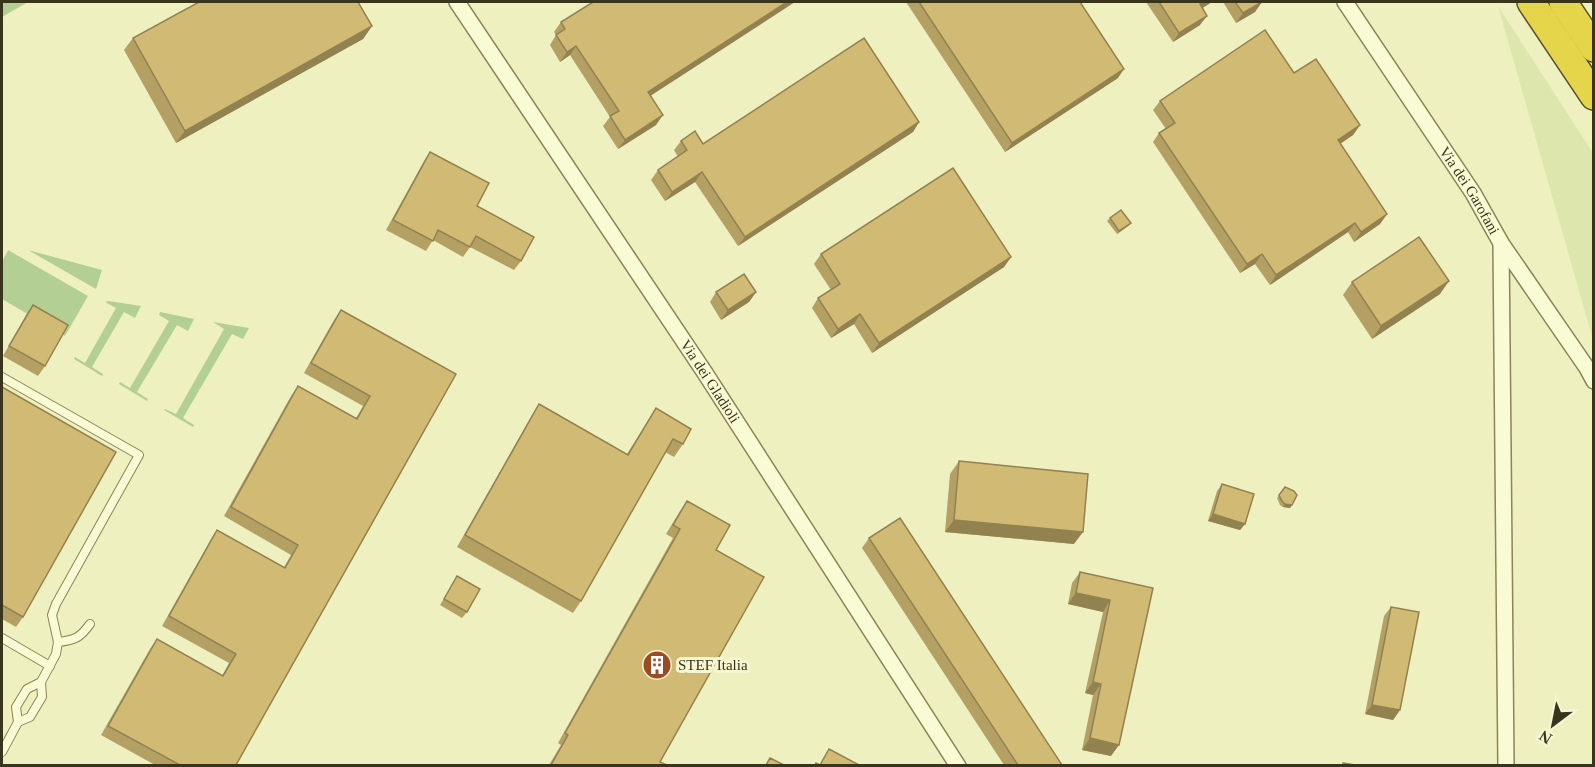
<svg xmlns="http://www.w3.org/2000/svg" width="1595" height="767" font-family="Georgia,serif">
	<rect width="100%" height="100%" fill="#eff0c0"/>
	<!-- farmland -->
	<path fill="#dde7ad" d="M1498,6L1593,153V340Z"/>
	<!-- green -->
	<g fill="#b4cf93">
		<path d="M2,2H28L2,17Z"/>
		<path d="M8,250L88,296L65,336L2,299V262Z"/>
		<path d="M28,250L102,270L96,289Z"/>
		<path d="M109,301L141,306L135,318L124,312L92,367L103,374L102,376L74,359L75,357L85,363L116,308L105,302Z"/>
		<path d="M160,312L194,319L188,331L177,325L137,392L148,399L147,401L119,384L120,382L130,388L169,321L159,315Z"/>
		<path d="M213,322L249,328L243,339L232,334L183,418L194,425L193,427L164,410L165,409L176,414L224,329Z"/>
	</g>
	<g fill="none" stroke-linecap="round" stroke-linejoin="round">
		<!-- service casing -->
		<g stroke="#8b8457" stroke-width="10">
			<g id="service">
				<path d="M2,377L139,455L56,604L52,615L58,642L56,654L41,682L42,697L30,717L18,722"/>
				<path d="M2,638L50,666"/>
				<path d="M58,642C75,640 80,638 90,624"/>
				<path d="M2,752L18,722L16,707L27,689L41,682"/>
			</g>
		</g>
		<!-- minor casing -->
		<g stroke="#8b8457" stroke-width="18">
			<g id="minor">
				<path id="s1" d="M457,2L705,373L958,766"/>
				<path id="s2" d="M1345,2L1473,193L1501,243L1587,368L1594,381"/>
				<path d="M1501,243L1506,766"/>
			</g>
		</g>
		<!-- motorway casing -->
		<g stroke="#584f2b" stroke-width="30">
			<g id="motorway">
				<path d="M1531,2L1594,96"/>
				<path d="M1563,2L1594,48"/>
			</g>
		</g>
		<!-- service -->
		<use href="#service" stroke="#f9fbd4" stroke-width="8"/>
		<!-- minor -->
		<use href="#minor" stroke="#f9fbd4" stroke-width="15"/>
		<!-- motorway -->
		<use href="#motorway" stroke="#e5d54b" stroke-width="27"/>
	</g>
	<!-- wall -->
	<g fill="#b4a063">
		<path d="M906,2H1080L1118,78L1005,152Z"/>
		<path d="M1146,2H1212L1202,8L1200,25L1173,42Z"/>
		<path d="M1223,2H1261L1255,12L1236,23Z"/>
		<path d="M561,22L650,96L656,125L618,149L603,126L610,117L570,55L560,62L550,45L556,35L554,32Z"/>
		<path d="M372,26L363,39L176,143L124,50L133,38Z"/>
		<path d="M1294,73L1360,125L1353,135L1340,144L1387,214L1380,224L1354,242L1348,232L1270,285L1255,264L1240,273L1153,142L1159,133L1166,129L1153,110L1160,101Z"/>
		<path d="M919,122L913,132L738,246L695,182L665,201L651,180L658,170L678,157L674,150L681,141L703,144Z"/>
		<path d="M430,152L477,206L521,261L514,270L470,247L463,257L433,240L426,251L386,230L424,161Z"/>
		<path d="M1110,218L1131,223L1128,226L1117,234L1107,221Z"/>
		<path d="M821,254L1011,257L1004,267L872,353L854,324L831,338L812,308L818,298L831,290L814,264Z"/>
		<path d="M1352,282L1440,294L1372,339L1343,295Z"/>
		<path d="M716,292H756L749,302L721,320L710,302Z"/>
		<path d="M33,305L45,366L38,376L3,356L26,315Z"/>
		<path d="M341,310L456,374L236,765H155L101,735L150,649L157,639L222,676L229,663L162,626L211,539L217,530L284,567L291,555L224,516L291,396L298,386L356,418L363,406L304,373L334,320Z"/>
		<path d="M2,387L23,617L16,627L2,619Z"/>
		<path d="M539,404L627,454L656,408L683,444L674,457L665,452L581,601L573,613L457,547L531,417Z"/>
		<path d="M959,461L1074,544L945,532L950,474Z"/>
		<path d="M1222,484L1245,524L1240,530L1208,521L1217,491Z"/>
		<path d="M1285,487L1292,505L1290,508L1283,507L1280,505L1277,498Z"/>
		<path d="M687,501L716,550L660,762L667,765H549L561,745L558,743L673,538L666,534L680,511Z"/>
		<path d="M869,538L1062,765H1004L862,548Z"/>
		<path d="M1080,572L1153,588L1111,756L1082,750L1093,695L1085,693L1103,612L1068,604L1072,583Z"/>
		<path d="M457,576L467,612L462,618L440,605Z"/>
		<path d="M1391,607L1400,710L1393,720L1365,714L1384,616Z"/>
	</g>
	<!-- shaded-wall -->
	<g fill="#928250">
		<path d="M787,2H795L641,102L648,92Z"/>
		<path d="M1204,2H1212L1193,14L1200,4Z"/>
		<path d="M1262,2L1255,12L1236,23L1243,13Z"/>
		<path d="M1207,16L1200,25L1173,42L1179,33Z"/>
		<path d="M372,26L363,39L176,143L185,131Z"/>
		<path d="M576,46L570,55L560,62L567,52Z"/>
		<path d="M1124,69L1118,78L1005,152L1012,143Z"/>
		<path d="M663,115L656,125L618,149L625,140Z"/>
		<path d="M919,122L913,132L738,246L745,237Z"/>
		<path d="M1360,125L1353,135L1331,150L1338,140Z"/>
		<path d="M702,172L695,182L665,201L672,192Z"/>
		<path d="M1387,214L1380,224L1354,242L1361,232Z"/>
		<path d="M1131,223L1128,226L1117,234L1119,231Z"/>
		<path d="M1355,223L1348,232L1270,285L1276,275Z"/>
		<path d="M1262,254L1255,264L1240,273L1247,264Z"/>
		<path d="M1011,257L1004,267L872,353L879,343Z"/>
		<path d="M1449,281L1440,294L1372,339L1381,326Z"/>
		<path d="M756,292L749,302L721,320L728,310Z"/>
		<path d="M860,314L854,324L831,338L838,329Z"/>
		<path d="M1285,504L1292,505L1290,508L1283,507Z"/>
		<path d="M1213,514L1245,524L1240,530L1208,521Z"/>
		<path d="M954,520L1083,532L1074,544L945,532Z"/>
		<path d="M1076,593L1110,600L1103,612L1068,604Z"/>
		<path d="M1093,682L1101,684L1093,695L1085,693Z"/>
		<path d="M1372,705L1400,710L1393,720L1365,714Z"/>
		<path d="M1090,738L1119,745L1111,756L1082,750Z"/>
	</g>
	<!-- building -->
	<g fill="#d1ba73" stroke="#928250" stroke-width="1.5">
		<path d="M199,2H358L372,26L185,131L133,38Z"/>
		<path d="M593,2H787L648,92L663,115L625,140L610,116L619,111L576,46L567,52L556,35L565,29L561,22Z"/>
		<path d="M919,2H1080L1124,69L1012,143Z"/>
		<path d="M1159,2H1204L1200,4L1207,16L1179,33Z"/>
		<path d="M1235,2H1262L1243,13Z"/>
		<path d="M1265,30L1294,73L1316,59L1360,125L1338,140L1387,214L1361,232L1355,223L1276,275L1262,254L1247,264L1159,133L1175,123L1160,101Z"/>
		<path d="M864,38L919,122L745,237L702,172L672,192L658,170L687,150L681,141L695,131L703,144Z"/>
		<path d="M430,152L489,183L477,206L534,237L521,261L476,236L470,247L438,230L433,241L393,220Z"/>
		<path d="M953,168L1011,257L879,343L860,314L838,329L818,298L840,284L821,254Z"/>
		<path d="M1121,210L1131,223L1119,231L1110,218Z"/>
		<path d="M1419,237L1449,281L1381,326L1352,282Z"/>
		<path d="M744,274L756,292L728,310L716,292Z"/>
		<path d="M33,305L68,325L45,366L9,346Z"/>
		<path d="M341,310L456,374L236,765H180L108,726L157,639L223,676L236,654L169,616L217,530L285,568L298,545L231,507L298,386L357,419L370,396L311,363Z"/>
		<path d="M2,387L116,452L23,617L2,605Z"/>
		<path d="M539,404L628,455L656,408L691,429L683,444L673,439L581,601L465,535Z"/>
		<path d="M959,461L1088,474L1083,532L954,520Z"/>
		<path d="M1222,484L1254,494L1245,524L1213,514Z"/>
		<path d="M1285,487L1294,491L1297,495L1292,505L1285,504L1282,501L1279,495Z"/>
		<path d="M687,501L730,525L716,550L764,577L660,762L667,765H551L568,735L565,733L680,529L673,525Z"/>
		<path d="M900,518L1062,765H1018L869,538Z"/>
		<path d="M1080,572L1153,588L1119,745L1090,738L1101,684L1093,682L1110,600L1076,593Z"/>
		<path d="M457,576L480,589L467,612L444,599Z"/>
		<path d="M1391,607L1419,612L1400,710L1372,705Z"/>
		<path d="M829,749L859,765H815L816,763L820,765Z"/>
		<path d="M770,758L784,765H766Z"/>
		<path d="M1343,763L1355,765H1343Z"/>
	</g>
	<!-- icons -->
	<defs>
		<g id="building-disc" transform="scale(1.5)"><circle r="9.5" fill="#9d4b23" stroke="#f6f7d0"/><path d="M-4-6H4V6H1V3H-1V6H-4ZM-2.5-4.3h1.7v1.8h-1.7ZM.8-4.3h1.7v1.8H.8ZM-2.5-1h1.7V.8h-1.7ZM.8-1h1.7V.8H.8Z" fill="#fff"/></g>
	</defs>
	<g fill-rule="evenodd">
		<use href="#building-disc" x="657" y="665"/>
	</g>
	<g text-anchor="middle" stroke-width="6" stroke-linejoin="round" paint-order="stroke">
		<!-- street labels -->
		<g font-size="15" fill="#39341c" stroke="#f6f7d0">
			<text dy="5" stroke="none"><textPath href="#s2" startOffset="226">Via dei Garofani</textPath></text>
			<text dy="5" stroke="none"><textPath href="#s1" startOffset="456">Via dei Gladioli</textPath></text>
		</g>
		<!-- poi labels -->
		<g font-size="15" fill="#39341c" stroke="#f6f7d0" text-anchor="start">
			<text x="678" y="670">STEF Italia</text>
		</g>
	</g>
	<!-- border -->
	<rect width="1595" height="767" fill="none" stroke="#39341c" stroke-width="6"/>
	<!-- north arrow -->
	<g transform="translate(1553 725) rotate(212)" stroke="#f6f7d0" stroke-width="4.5" paint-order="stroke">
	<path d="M0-4.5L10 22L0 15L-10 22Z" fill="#39341c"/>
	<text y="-9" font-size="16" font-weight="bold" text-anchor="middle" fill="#39341c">N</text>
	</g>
</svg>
